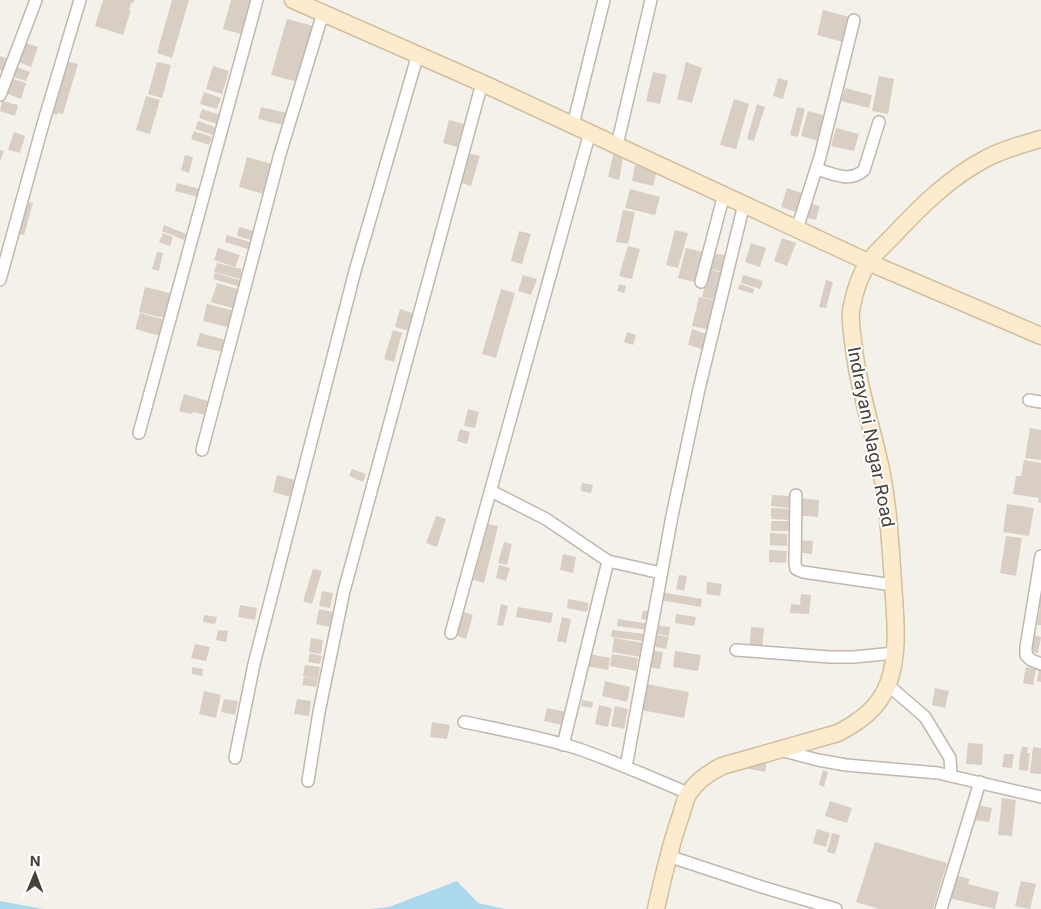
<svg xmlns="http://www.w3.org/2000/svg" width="1041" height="909" font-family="Inter,sans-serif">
	<rect width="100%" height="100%" fill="#f4f1eb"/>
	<!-- water -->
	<g fill="#abd8ed">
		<path d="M457,881L478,903L505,909H370L389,907Z"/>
		<path d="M0,901L43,909H0Z"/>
	</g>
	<!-- building -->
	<g fill="#d9cec4">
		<path d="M103,0H134L133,3H131L129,10H131L123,35L95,26Z"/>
		<path d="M172,0H189L172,58L157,53Z"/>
		<path d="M231,0H253L244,35L223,29Z"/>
		<path d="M823,10L849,17L843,42L817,35Z"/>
		<path d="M287,19L314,26L298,82L271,75Z"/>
		<path d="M23,42L38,47L31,67L16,61Z"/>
		<path d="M0,56L9,59L5,71L0,70Z"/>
		<path d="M66,61L78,64L63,114L58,113L57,115L51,113Z"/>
		<path d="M157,62L171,65L162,98L148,94Z"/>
		<path d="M686,62L702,68L692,103L677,99Z"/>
		<path d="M14,66L30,72L26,81L11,76Z"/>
		<path d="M213,66L229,71L222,94L206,89Z"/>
		<path d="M653,72L667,75L660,104L646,101Z"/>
		<path d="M879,76L894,79L888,114L872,111Z"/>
		<path d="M10,78L26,83L21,99L5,93Z"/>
		<path d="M778,78L788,81L783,99L773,96Z"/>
		<path d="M845,88L872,95L869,108L841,101Z"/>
		<path d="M204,92L221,98L217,109L200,104Z"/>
		<path d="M146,96L160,100L150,134L136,130Z"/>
		<path d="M734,99L749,104L736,149L720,145Z"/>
		<path d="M2,101L18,105L15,116L0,111Z"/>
		<path d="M757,104L765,107L754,141L747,139Z"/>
		<path d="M261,107L287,113L283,125L258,119Z"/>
		<path d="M797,107L805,109L798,137L790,135Z"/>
		<path d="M202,109L220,115L217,124L199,118Z"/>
		<path d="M808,111L826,116L819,141L801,136Z"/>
		<path d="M449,120L464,124L457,147L443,143Z"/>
		<path d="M198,121L215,127L213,135L195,129Z"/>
		<path d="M836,128L859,134L854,151L831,146Z"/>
		<path d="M194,131L212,137L209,145L191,139Z"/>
		<path d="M14,132L25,136L20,153L8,150Z"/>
		<path d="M0,150L4,151L0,162Z"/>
		<path d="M614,151L624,153L619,180L608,177Z"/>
		<path d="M467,153L480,156L471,186L459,182Z"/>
		<path d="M185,155L193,157L189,173L181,170Z"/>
		<path d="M247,157L272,164L264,194L239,187Z"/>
		<path d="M635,165L657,170L653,186L632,181Z"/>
		<path d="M177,183L200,189L198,197L175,191Z"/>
		<path d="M787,188L802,193L796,212L781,207Z"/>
		<path d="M630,189L660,197L655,215L625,208Z"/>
		<path d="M24,201L33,203L24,235L15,233Z"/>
		<path d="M808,203L820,206L816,220L804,217Z"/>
		<path d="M623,210L635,212L628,244L616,242Z"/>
		<path d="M164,225L186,234L184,240L162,231Z"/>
		<path d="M239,227L254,231L251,240L237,236Z"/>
		<path d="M675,230L688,233L678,268L666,265Z"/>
		<path d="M519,231L531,234L522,264L511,261Z"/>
		<path d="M163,233L173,237L170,246L159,242Z"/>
		<path d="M227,235L253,243L251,250L225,242Z"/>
		<path d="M782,238L796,243L787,266L774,261Z"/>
		<path d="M751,243L766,248L760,267L745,262Z"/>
		<path d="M628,246L640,249L632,279L619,276Z"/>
		<path d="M218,248L240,255L235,267L214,260Z"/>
		<path d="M686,248L703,252L695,282L678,278Z"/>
		<path d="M157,252L163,253L159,271L152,269Z"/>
		<path d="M713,253L728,256L724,272L710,269Z"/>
		<path d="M217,263L242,269L240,279L214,272Z"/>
		<path d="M709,269L723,273L717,300L702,297Z"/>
		<path d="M215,273L243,281L241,287L213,279Z"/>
		<path d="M523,275L537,279L531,295L518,291Z"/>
		<path d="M743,275L763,281L760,289L741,283Z"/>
		<path d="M826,280L833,282L826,308L819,307Z"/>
		<path d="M217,283L241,290L235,309L211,302Z"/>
		<path d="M619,284L626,286L624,293L617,291Z"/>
		<path d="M740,284L754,289L753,294L738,289Z"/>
		<path d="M145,287L170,293L164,318L139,312Z"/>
		<path d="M501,289L515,293L496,358L482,354Z"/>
		<path d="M699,297L717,301L710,330L692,326Z"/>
		<path d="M207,304L235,311L231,328L203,321Z"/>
		<path d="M400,309L415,314L410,331L395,327Z"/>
		<path d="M140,313L165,320L160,336L135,329Z"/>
		<path d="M692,329L707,334L702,349L688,345Z"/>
		<path d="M393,330L402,333L394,362L384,359Z"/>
		<path d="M627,332L636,335L633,345L624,342Z"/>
		<path d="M200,333L226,340L223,352L196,346Z"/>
		<path d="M184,394L211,402L208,416L194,412L191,414L179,411Z"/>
		<path d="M468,409L479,412L475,428L464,426Z"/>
		<path d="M1030,428L1041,430V460L1025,458Z"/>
		<path d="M460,429L470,432L467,444L457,441Z"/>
		<path d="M1024,460L1041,463V503L1038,502L1039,498L1013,494L1016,476H1021Z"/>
		<path d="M352,469L366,474L363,482L349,476Z"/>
		<path d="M277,475L299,481L294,498L273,492Z"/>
		<path d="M582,483L593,485L591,493L581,491Z"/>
		<path d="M772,495L790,496L789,508L771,506Z"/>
		<path d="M799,498L819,500L818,517L797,515Z"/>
		<path d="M1007,504L1034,508L1029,536L1003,532Z"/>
		<path d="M771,508L791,509L790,520L771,519Z"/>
		<path d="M436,516L446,519L437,547L426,543Z"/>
		<rect x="771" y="521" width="18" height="10"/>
		<path d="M488,524L498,526L484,583L473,580Z"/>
		<path d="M770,533L787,534V546L770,545Z"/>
		<path d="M1006,536L1022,538L1016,576L1000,573Z"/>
		<path d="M797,540L813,541L812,554L796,552Z"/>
		<path d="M504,542L512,544L507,565L498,563Z"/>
		<path d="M769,550L787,551L786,563L769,562Z"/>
		<path d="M563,554L576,557L573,573L560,570Z"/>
		<path d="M499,565L510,568L506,581L496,578Z"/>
		<path d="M313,569L322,571L312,604L303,601Z"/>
		<path d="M679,575L687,576L684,591L676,589Z"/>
		<path d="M707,582L722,584L720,596L706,594Z"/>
		<path d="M322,591L333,593L330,608L319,606Z"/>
		<path d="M661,592L702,599L701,607L659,600Z"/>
		<path d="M801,594L811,595L809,614L790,613L791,604L800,605Z"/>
		<path d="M1038,596H1041V625H1037L1040,608L1036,607Z"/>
		<path d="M568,599L589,603L587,612L567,608Z"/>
		<path d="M501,604L508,606L503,626L497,625Z"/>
		<path d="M240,605L257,608L255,620L238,617Z"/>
		<path d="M518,607L553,613L551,623L516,617Z"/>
		<path d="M319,609L333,612L330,627L316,624Z"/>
		<path d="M461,611L473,615L466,639L454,635Z"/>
		<path d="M643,611H648L647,620L641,619Z"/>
		<path d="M676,614L696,617L694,626L675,623Z"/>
		<path d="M204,615L217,617L215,624L203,622Z"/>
		<path d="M562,617L571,619L566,643L557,641Z"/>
		<path d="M618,619L649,624L648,630L617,626Z"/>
		<path d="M656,625L670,627L669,636L654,633Z"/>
		<path d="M751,627L764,628L762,651L749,650Z"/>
		<path d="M218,630L228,631L226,642L216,640Z"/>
		<path d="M612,630L645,634L644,641L611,637Z"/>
		<path d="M654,634L669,637L666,649L652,646Z"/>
		<path d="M1033,635L1041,637L1038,653L1031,652Z"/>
		<path d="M311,638L323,640L321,654L309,652Z"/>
		<path d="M614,638L643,643L641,657L612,652Z"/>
		<path d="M195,644L210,647L206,661L191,658Z"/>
		<path d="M651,650L663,652L660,669L647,667Z"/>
		<path d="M675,651L701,655L698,671L673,667Z"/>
		<path d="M310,653L322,656L320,664L308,662Z"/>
		<path d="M589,654L610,658L608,670L587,666Z"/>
		<path d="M612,654L638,658L636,671L610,666Z"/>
		<path d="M305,665L320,667L318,679L303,676Z"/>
		<path d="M1040,665H1041V682L1037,681Z"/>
		<path d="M192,667L203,669L202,676L192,674Z"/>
		<path d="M1026,667L1036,669L1033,685L1023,683Z"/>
		<path d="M304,677L318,679L316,687L302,685Z"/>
		<path d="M605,681L630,687L627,702L602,696Z"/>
		<path d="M646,684L689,692L684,718L641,710Z"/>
		<path d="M935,688L949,691L945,708L932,705Z"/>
		<path d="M204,691L221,695L216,718L199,714Z"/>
		<path d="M224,699L238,701L235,715L221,712Z"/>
		<path d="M297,699L311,701L309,716L294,714Z"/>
		<path d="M582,700L593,702L592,708L581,706Z"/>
		<path d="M599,705L612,708L608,727L595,724Z"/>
		<path d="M615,706L628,709L624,729L611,726Z"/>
		<path d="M547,708L566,712L563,725L544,721Z"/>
		<path d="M432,722L450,725L447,739L430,737Z"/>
		<path d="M968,743L983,744L982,765L966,764Z"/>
		<path d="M1022,747H1028L1027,753H1030L1028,771L1019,770L1020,753H1021Z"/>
		<path d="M1033,747L1041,748V774L1030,773Z"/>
		<path d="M1004,754H1014L1012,768L1002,767Z"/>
		<path d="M768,755L765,772L744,768Z"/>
		<path d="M823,770L828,772L824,787L819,785Z"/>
		<path d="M1002,798L1016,800L1012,836L998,835Z"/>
		<path d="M830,801L852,808L847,823L825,816Z"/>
		<path d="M977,805L992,808L989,822L974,820Z"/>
		<path d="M817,829L830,833L826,847L813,843Z"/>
		<path d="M832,833L840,835L835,854L827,852Z"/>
		<path d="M875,842L947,863L933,909H879L856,902Z"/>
		<path d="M954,875L970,879L968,884L999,892L995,909L949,898Z"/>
		<path d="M1021,881L1036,884L1030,909L1015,906Z"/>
	</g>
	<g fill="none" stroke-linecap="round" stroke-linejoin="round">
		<!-- street casing -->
		<g stroke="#c0b7ae" stroke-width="14">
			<g id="street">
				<path d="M0,95L36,0"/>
				<path d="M573,125L604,0"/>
				<path d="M617,145L651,0"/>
				<path d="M817,169C833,174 850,183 864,170L879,122"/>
				<path d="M797,229L820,157L854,20"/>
				<path d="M0,280L43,124L80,0"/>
				<path d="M701,282L724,194"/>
				<path d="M1029,400L1041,402"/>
				<path d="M139,433L257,0"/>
				<path d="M202,450L280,154L323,13"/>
				<path d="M491,491L546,519L608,561"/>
				<path d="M796,495L795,564L796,569L803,572L893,585"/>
				<path d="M1041,556L1026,647V655L1031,660L1041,664"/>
				<path d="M451,633L590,132"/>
				<path d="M736,650L830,657H853L895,653"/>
				<path d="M888,685L925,717L950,758L951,776"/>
				<path d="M464,722C502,730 541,737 579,749C616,762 652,778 688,793"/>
				<path d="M563,745L608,561L661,573"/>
				<path d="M780,750L818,760L846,765L938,773L1041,797"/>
				<path d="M235,758L254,664L355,271L418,54"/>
				<path d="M626,767L672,516L699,389L744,204"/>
				<path d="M308,781L319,712L344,591L482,83"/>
				<path d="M668,856L762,887L836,909"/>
				<path d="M941,909L980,782"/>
			</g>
		</g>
		<!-- secondary casing -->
		<g stroke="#d1bf9d" stroke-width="19">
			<g id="secondary">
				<path d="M293,0L482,83L868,262L1041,336"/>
				<path d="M656,909C663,877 670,846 681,815C683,808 685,799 689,793C696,782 710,772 722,766L838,733C859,722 879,708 888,684C900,652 895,616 893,583C890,539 888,495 877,452C868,415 857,379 853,341C852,332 850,321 851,311C854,294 859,276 869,262C875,253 884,245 892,237C920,207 950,177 987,158C1004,149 1023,144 1041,139"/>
			</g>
		</g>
		<!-- street -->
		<use href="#street" stroke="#fff" stroke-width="11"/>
		<!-- secondary -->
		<use href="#secondary" stroke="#fceccd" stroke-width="16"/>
	</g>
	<g text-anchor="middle" stroke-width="4" stroke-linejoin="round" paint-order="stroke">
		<!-- street labels -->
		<g font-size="18" fill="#484139" stroke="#fff">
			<text transform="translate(871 437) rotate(79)" y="6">Indrayani Nagar Road</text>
		</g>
	</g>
	<!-- north arrow -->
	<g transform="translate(35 874) rotate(1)" stroke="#ffffff" stroke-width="4" paint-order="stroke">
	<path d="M0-4L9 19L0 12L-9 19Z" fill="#484139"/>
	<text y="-8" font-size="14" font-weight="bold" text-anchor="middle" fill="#484139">N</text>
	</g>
</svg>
